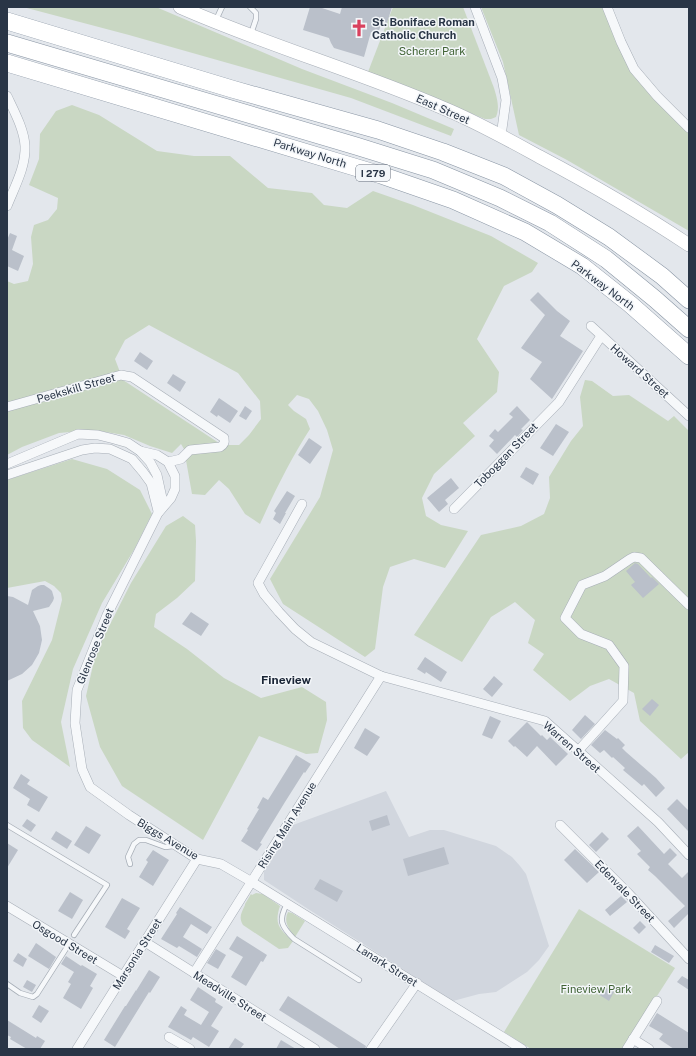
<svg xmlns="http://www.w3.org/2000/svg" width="696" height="1056" font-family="'Public Sans',sans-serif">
	<rect width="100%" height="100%" fill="#e3e7ec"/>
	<!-- built -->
	<path fill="#d1d6de" d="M386,791L409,837L430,830H444L496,846L512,857L520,866L526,874L549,946L539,960L527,972L496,992L479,994L453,1001L308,909L264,880V871L293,825Z"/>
	<!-- green -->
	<g fill="#c9d7c3" fill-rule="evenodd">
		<path d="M23,7H156L302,69L392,103L454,129L451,136L351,98L129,35Z"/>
		<path d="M393,7H463L494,88C497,98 500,108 496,117L491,119H485L368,72Z"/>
		<path d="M481,7H603L648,92L689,134V231L567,160L519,135L503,62Z"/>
		<path d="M72,105L99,115L157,151L194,156H230L268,188L312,193L324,205L347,208L373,191L413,205L491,236L538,263L532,272L504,286L477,339L499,372L497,392L463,423L475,436L434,474L422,498L426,516L441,525L468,531L445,568L414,559L390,567L383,587L375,649L365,657L283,604L270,579L320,497L333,450L327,430L318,411L309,399L297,395L288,405L294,411L306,419L310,429C290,460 275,491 260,524L245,514L229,489L219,480L205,495L192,494L184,449L181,444L172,453L150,446L124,435L93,430L59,433L22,447L7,455V281L14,284L28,281L33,264L31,237L34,225L48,220L57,209L58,198L29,185L39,159L40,134L56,111ZM149,325L238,373L260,401L261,419L249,435L239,445H222L123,380L115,359L125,340Z"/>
		<path d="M585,380L592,381L613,396L629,395L668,421L674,416L689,431V752L681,759L640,721L634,693L609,679L590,686L570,701L533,670L544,654L528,643L535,620L515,602L491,617L462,662L414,635L481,535L521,526L544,514L550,498L549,477L571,441L583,426L580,397Z"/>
		<path d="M72,459L107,469L140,490L152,514L135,548L102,603L73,669L61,722L70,767L32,740L23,728L22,701L52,640L62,600L61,593L54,586L45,581L7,588V480Z"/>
		<path d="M183,516L195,525L196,541L195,581L177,598L156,614L154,627L187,649L224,678L261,698L302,687L326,702L327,720L318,753L306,754L259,736L203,840L122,786L100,747L86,696L96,652L131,583L166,526Z"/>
		<path d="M256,893L263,894L280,906C274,924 279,929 293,941L288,948L279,949L243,925C238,917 242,912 245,905V904L251,894L252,895Z"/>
		<path d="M579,909L675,968L623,1049H531L504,1032Z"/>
		<path d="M288,912L292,913L305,921L295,937C289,929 283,922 288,912Z"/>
	</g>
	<!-- building -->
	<g fill="#bac0ca">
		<path d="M310,7H323L322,8L340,14L342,7H392L387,23L382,21L378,34L371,32L364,57L334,48L331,43L329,38L303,30Z"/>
		<path d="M10,233L17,236L12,250L24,256L18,271L7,266V240Z"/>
		<path d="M538,292L557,311L570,321L560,336L583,351L552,399L530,379L542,362L521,348L545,315L530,300Z"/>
		<path d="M140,352L153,361L147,370L134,361Z"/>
		<path d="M173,374L186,382L180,392L167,383Z"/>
		<path d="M219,398L238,411L230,423L218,415L217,417L210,412Z"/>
		<path d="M245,406L252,411L246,420L239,416Z"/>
		<path d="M517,406L530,420L521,429L523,430L517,437L515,435L497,454L489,446L494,440L489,436L495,429L498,432L513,417L509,414Z"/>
		<path d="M556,424L569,432L553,456L540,448Z"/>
		<path d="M309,438L322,447L310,464L298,455Z"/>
		<path d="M526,467L539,474L533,485L520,477Z"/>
		<path d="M451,478L459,488L445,500L448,504L439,512L427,498Z"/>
		<path d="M287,491L295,496L285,513H286L280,524L273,519L276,513L274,511Z"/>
		<path d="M635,563L638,564L651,578L652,577L659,584L643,598L631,585L635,582L626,571Z"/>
		<path d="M41,585H44L50,589L52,591L54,598L53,601L49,607L33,611L40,626L42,640L39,653L32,665L22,674L7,681V596L13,597L28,605L32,590L38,586Z"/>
		<path d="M191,612L209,624L201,636L182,624Z"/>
		<path d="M425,657L447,672L441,682L426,672L425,674L417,669Z"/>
		<path d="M494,676L503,684L492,697L483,689Z"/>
		<path d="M652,699L659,705L650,716L642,709Z"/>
		<path d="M585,715L595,724L581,739L572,730Z"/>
		<path d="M490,716L501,721L492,739L482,735Z"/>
		<path d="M527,722L541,736L542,735L547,740L550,737L568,754L556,766L537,746L527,757L515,746L514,747L508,741Z"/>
		<path d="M365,728L380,737L367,756L354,748Z"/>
		<path d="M605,730L617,739L618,738L625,745L622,748L626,752L656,778L665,788L656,797L644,784L642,786L623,770L625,768L613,757L612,758L604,750L600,753L591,745Z"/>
		<path d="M296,755L311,764L305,773L304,772L285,802L260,843L262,844L257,851L241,841L248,830L247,829L259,809L257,808L263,797L268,800Z"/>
		<path d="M21,774L30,780L27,784L48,797L39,812L27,805L30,799L13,788Z"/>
		<path d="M677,799L689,811V832L667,809Z"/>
		<path d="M387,815L390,825L372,831L369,821Z"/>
		<path d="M27,819L36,825L31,832L22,826Z"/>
		<path d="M86,826L101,835L89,854L74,845Z"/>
		<path d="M638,826L664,854L670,848L677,855L668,864L682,878L689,871V913L674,928L668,921L685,906L655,876L648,870L650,867L637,854L641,851L627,836Z"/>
		<path d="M56,831L72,841L67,849L51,839Z"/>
		<path d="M602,832L609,839L596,852L589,845Z"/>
		<path d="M7,843L18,850L7,868Z"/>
		<path d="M444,847L449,864L408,876L403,859Z"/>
		<path d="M575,849L599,872L587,883L564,860Z"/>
		<path d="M153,850L169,860L153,886L139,877L148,862L146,860Z"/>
		<path d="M320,879L343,891L337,902L314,889Z"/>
		<path d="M70,892L83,900L72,919L58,911Z"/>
		<path d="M621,896L627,902L610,916L605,910Z"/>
		<path d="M122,898L140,908L127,929L130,931L125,939L105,927Z"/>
		<path d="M180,907L212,927L207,934L191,924L183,937L202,949L197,957L179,946L177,948L161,939L177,914L176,913Z"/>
		<path d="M640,921L646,927L639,934L633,928Z"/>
		<path d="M237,936L267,955L263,962L261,961L246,986L231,977L243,957L229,949Z"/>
		<path d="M36,943L56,957L49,969L28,956Z"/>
		<path d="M655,945L674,956L669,963L651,952Z"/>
		<path d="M216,949L226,955L218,969L207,963Z"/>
		<path d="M18,953L27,959L23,967L13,961Z"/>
		<path d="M66,956L81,966L82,965L97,974L90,986L93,988L81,1009L63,998L71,984L68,982L74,972L61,964Z"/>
		<path d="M149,970L160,977L150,993L149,992L115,1047L104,1040L125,1006H126L136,990V991Z"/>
		<path d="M682,976L689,980V990L677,982Z"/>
		<path d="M27,980L36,985L32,992L23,987Z"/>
		<path d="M603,986L614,992L609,1001L598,994Z"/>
		<path d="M198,987L216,999L215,1002L223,1007L211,1026L219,1031L209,1047L193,1037L191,1040L168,1027L181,1006L187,1010L184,1015L201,1025L209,1012L190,1000Z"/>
		<path d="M288,996L366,1046L365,1049H340L322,1037L279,1010Z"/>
		<path d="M39,1005L49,1011L41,1023L32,1017Z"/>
		<path d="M657,1013L689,1033V1049H674L659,1039L663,1034L649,1026Z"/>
		<path d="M7,1020L36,1038L37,1036L45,1041L40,1049H27L10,1039L11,1037L7,1035Z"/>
		<path d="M235,1038L244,1044L240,1049H228Z"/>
		<path d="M281,1040L296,1049H276Z"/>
	</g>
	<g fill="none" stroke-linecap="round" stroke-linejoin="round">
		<!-- lane casing -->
		<g stroke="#a7aeb7" stroke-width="6">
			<g id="lane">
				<path d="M250,7L256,13V19L251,34"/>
				<path d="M216,20L222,7"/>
				<path d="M7,825L107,885L74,935"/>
				<path d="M130,864L128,857L134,844L139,840H146L165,847L174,846"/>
				<path d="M287,904C278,920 281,926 294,939L359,980"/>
				<path d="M7,984L20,993L33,997L37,994L69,944"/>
			</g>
		</g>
		<!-- street casing -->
		<g stroke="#a7aeb7" stroke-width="10">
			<g id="street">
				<path d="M475,7L502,78L506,100L501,136"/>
				<path d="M607,7L621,42L634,69L657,96L689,128"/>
				<path d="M7,96C14,111 24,129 25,146C26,167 14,188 7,206"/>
				<path d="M591,326L689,416"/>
				<path d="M7,407L121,375L126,376L132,377L224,438C225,443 224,445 220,447L190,450L181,459L168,462"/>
				<path d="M140,451L157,455L168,462L175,476V489L171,498L159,512"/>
				<path d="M7,464L78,434L98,435L114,439L128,443L140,451L150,462L157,475L162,498L158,513L107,615L77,690L75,723L82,769L90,787L129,815L197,859L221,864L252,882L522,1049"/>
				<path d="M7,475L82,450L95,448L110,449L132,459L143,472L151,483L158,511"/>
				<path d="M302,504L258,583L264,594L279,612L295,629L311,642L381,676L545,721L658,822L689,855"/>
				<path d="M454,509L559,402L601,336"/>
				<path d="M578,751L623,701L624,666L609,645L581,634L565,618L582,585L605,576L630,559L634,557L641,558L689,605"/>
				<path d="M560,825L628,893L689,959"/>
				<path d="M7,906L123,976"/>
				<path d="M145,942L315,1049"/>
				<path d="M194,973L381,676"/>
				<path d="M169,1037L190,1049"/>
				<path d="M633,1039L649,1049"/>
				<path d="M77,1049L197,859"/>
				<path d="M371,1049L417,983"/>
				<path d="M627,1049L657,1001"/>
			</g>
		</g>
		<!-- secondary casing -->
		<g stroke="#a7aeb7" stroke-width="14">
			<path id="secondary" d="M180,7C266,45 357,71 443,108C477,122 509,140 540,157C591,184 641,213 689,245"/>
		</g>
		<!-- highway casing -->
		<g stroke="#8995a4" stroke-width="18">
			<g id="highway">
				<path d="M7,21L232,89L378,130L443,152L504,176L557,205L609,237L662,276L689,300"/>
				<path d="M7,43L356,146L433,170L500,198L550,223L606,259L655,299L689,329"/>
				<path d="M7,63L381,175L453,200L525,232L582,266L630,304L689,356"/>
			</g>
		</g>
		<!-- lane -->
		<use href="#lane" stroke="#f6f8fa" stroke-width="4.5"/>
		<!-- street -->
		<use href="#street" stroke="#f6f8fa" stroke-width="9"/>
		<!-- secondary -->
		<use href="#secondary" stroke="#fff" stroke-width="13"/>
		<!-- highway -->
		<use href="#highway" stroke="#fff" stroke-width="17"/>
	</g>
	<!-- icons -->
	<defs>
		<g id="church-bare" transform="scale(1.38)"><path d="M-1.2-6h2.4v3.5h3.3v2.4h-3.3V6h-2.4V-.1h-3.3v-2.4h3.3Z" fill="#d9415e" stroke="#f3f6f9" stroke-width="2.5" paint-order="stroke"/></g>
	</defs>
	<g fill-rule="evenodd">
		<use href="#church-bare" x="359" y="28"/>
	</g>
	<g text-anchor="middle" stroke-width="3" stroke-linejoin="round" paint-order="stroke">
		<!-- shield labels -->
		<rect fill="#f3f6f9" stroke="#666f7c" stroke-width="1" x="356" y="165" width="34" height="16" rx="3"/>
		<g font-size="10" font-weight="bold" fill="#293546">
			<text x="373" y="177">I 279</text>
		</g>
		<!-- poi labels -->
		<g font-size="11" font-weight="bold" fill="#293546" stroke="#f3f6f9" text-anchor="start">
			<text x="372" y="26">St. Boniface Roman<tspan x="372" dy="13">Catholic Church</tspan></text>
		</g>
		<!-- park labels -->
		<g font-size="11" fill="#406335" stroke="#f3f6f9">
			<text x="432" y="55">Scherer Park</text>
			<text x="596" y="993">Fineview Park</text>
		</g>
		<!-- street labels -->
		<g font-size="11" fill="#293546" stroke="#f3f6f9">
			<text transform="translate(443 109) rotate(24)" y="4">East Street</text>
			<text transform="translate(310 153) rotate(17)" y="4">Parkway North</text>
			<text transform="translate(603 285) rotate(37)" y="4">Parkway North</text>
			<text transform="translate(640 371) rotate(42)" y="4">Howard Street</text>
			<text transform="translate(76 388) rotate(-16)" y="4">Peekskill Street</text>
			<text transform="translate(506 455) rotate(-46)" y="4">Toboggan Street</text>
			<text transform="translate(95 646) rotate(-68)" y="4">Glenrose Street</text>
			<text transform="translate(572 747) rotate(41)" y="4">Warren Street</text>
			<text transform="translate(287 825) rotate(-58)" y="4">Rising Main Avenue</text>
			<text transform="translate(168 839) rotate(31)" y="4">Biggs Avenue</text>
			<text transform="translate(625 891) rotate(46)" y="4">Edenvale Street</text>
			<text transform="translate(65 942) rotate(31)" y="4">Osgood Street</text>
			<text transform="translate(137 954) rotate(-58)" y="4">Marsonia Street</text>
			<text transform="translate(387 965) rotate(32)" y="4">Lanark Street</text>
			<text transform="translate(230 996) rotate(32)" y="4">Meadville Street</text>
		</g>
		<!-- neighbourhood labels -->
		<g font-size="12" font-weight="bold" fill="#1b2637" stroke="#f3f6f9">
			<text x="286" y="684">Fineview</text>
		</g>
	</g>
	<!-- border -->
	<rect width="696" height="1056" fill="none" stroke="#293546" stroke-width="16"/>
</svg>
